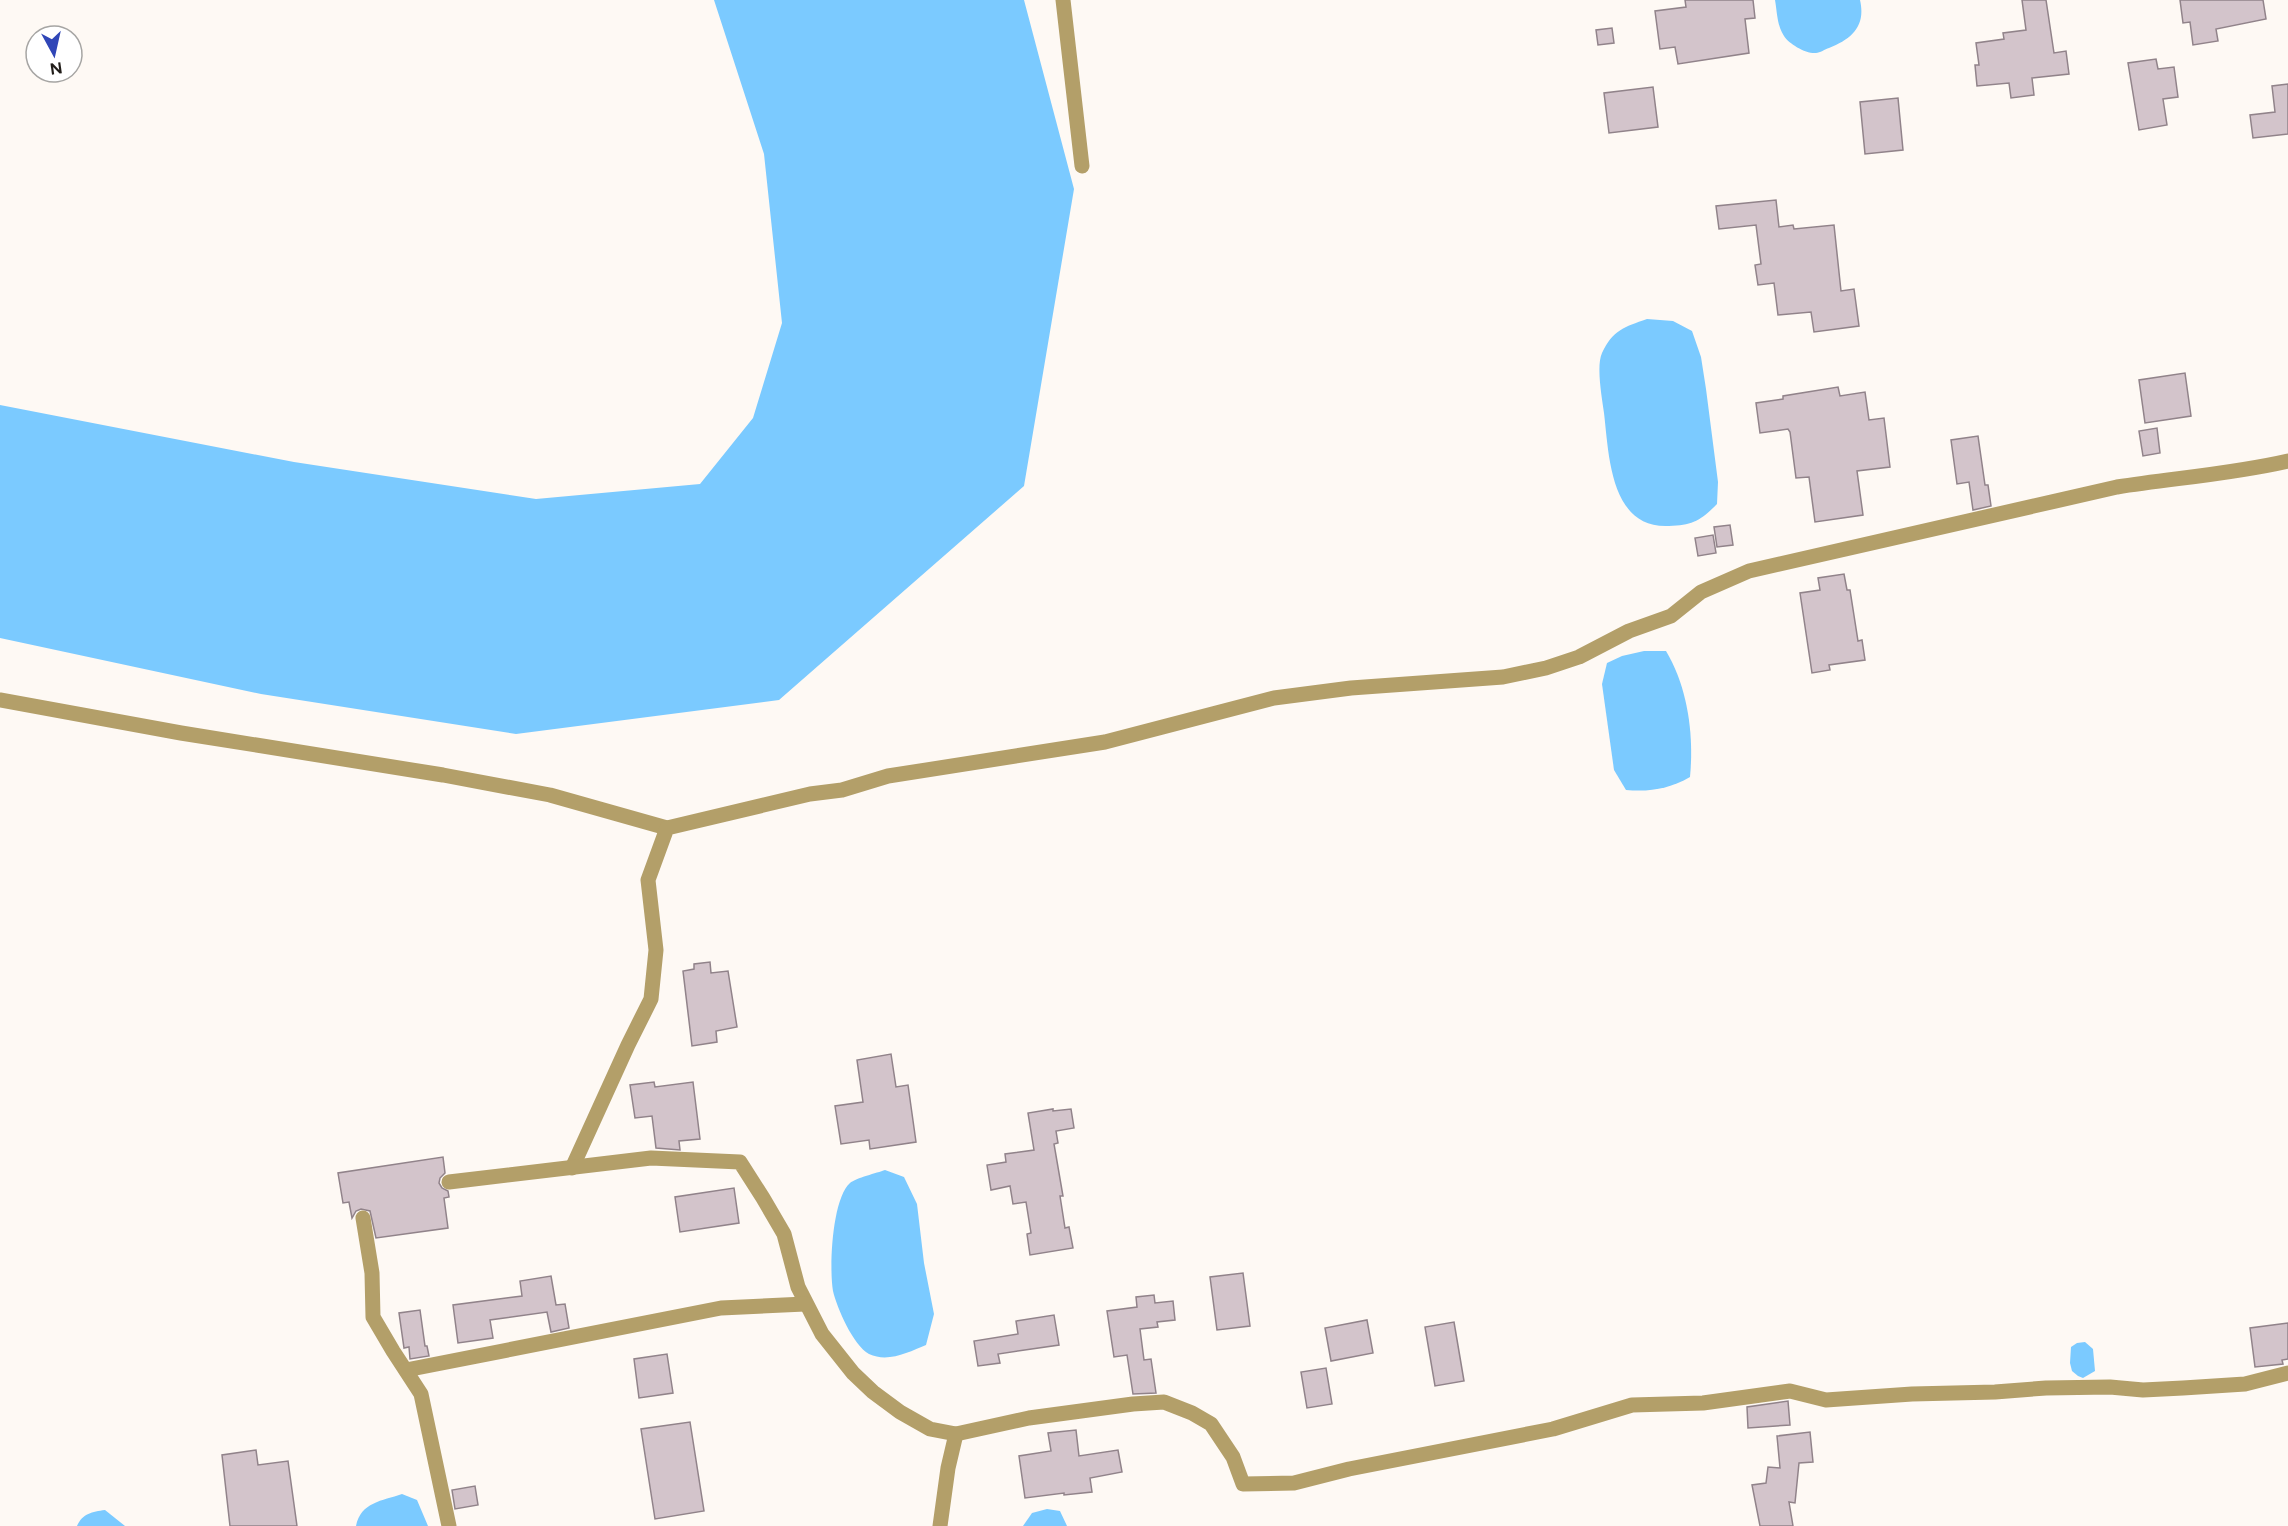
<svg xmlns="http://www.w3.org/2000/svg" width="2288" height="1526" font-family="Figtree,sans-serif">
	<rect width="100%" height="100%" fill="#fef9f4"/>
	<!-- water -->
	<g fill="#7bcaff">
		<path d="M714,0H1024L1074,189L1024,486L779,700L516,734L261,694L0,638V405L294,462L536,499L700,484L753,418L782,323L764,154Z"/>
		<path d="M1775,0H1860C1866,26 1852,39 1829,48C1825,49 1820,53 1816,53C1806,54 1789,44 1784,36C1777,26 1777,11 1775,0Z"/>
		<path d="M1647,319L1673,321L1692,331L1701,357L1706,389L1718,482L1717,504C1700,521 1693,525 1669,526C1610,529 1609,455 1604,413C1602,398 1596,366 1602,353C1613,330 1624,327 1647,319Z"/>
		<path d="M1644,651H1666C1688,688 1694,735 1690,777C1669,789 1650,792 1626,790L1614,770L1602,684L1607,663L1622,656Z"/>
		<path d="M885,1170L904,1177L917,1204L924,1263L934,1314L926,1345C909,1352 888,1363 869,1354C853,1345 837,1308 833,1291C829,1268 832,1199 850,1183C856,1178 877,1173 885,1170Z"/>
		<path d="M2085,1342L2093,1349L2095,1371L2083,1378L2078,1376L2072,1371L2070,1363L2071,1347L2077,1343Z"/>
		<path d="M402,1494L417,1500L428,1526H356C361,1502 382,1501 402,1494Z"/>
		<path d="M1047,1509L1060,1511L1067,1526H1023L1032,1513Z"/>
		<path d="M105,1510L125,1526H77C83,1513 92,1512 105,1510Z"/>
	</g>
	<!-- building -->
	<g fill="#d3c4cb" stroke="#91838a" stroke-width="1.5">
		<path d="M1685,0H1753L1755,18L1745,19L1749,53L1678,64L1675,47L1660,49L1655,11L1686,7Z"/>
		<path d="M2022,0H2046L2054,53L2066,51L2069,74L2032,78L2034,95L2011,98L2009,83L1977,86L1975,65H1979L1976,43L2004,39L2003,33L2026,30Z"/>
		<path d="M2180,0H2263L2266,19L2216,29L2218,41L2193,45L2190,22L2183,23Z"/>
		<path d="M1612,28L1614,43L1598,45L1596,30Z"/>
		<path d="M2156,59L2158,69L2174,67L2178,97L2163,99L2167,125L2139,130L2128,63Z"/>
		<path d="M2288,84V134L2253,138L2250,115L2275,112L2272,86Z"/>
		<path d="M1653,87L1658,127L1609,133L1604,93Z"/>
		<path d="M1898,98L1903,150L1865,154L1860,102Z"/>
		<path d="M1776,200L1779,227L1793,225L1794,229L1834,225L1841,291L1854,289L1859,326L1814,332L1811,312L1778,315L1774,283L1758,285L1755,265L1761,264L1756,225L1719,229L1716,206Z"/>
		<path d="M2185,373L2191,416L2145,423L2139,380Z"/>
		<path d="M1838,387L1840,396L1865,392L1869,420L1884,418L1890,467L1857,471L1863,515L1815,522L1809,477L1796,478L1790,432L1788,429L1760,433L1756,403L1783,399V396Z"/>
		<path d="M2157,428L2160,453L2143,456L2139,431Z"/>
		<path d="M1978,436L1985,485H1988L1991,506L1973,510L1969,482L1957,484L1951,440Z"/>
		<path d="M1730,525L1733,545L1717,547L1714,527Z"/>
		<path d="M1713,535L1716,553L1698,556L1695,538Z"/>
		<path d="M1844,574L1847,590H1850L1858,641L1862,640L1865,660L1829,665L1830,670L1812,673L1800,593L1820,590L1818,578Z"/>
		<path d="M710,962L711,973L728,971L737,1027L716,1031L717,1042L692,1046L683,971L694,969V964Z"/>
		<path d="M891,1054L896,1087L908,1085L916,1142L870,1149L869,1140L841,1144L835,1106L863,1102L857,1060Z"/>
		<path d="M654,1082L655,1087L693,1082L700,1139L679,1141L680,1150L656,1148L652,1116L635,1118L630,1085Z"/>
		<path d="M1053,1109V1111L1071,1109L1074,1128L1056,1131L1058,1143L1054,1144L1063,1196H1060L1065,1228L1069,1227L1073,1248L1030,1255L1027,1234L1031,1233L1026,1202L1013,1204L1010,1186L991,1190L987,1165L1006,1162L1005,1154L1034,1150L1028,1113Z"/>
		<path d="M443,1157L445,1173L440,1178L439,1183L442,1188L448,1191L449,1197L444,1198L448,1228L376,1238L370,1211L361,1209L356,1211L352,1218L349,1202L343,1203L338,1173Z"/>
		<path d="M734,1188L739,1223L680,1232L675,1197Z"/>
		<path d="M1243,1273L1250,1326L1217,1330L1210,1277Z"/>
		<path d="M551,1276L556,1305L565,1304L569,1328L551,1332L547,1312L490,1320L493,1338L458,1343L453,1305L522,1296L520,1281Z"/>
		<path d="M1154,1295L1155,1303L1173,1301L1175,1320L1157,1322L1158,1327L1140,1329L1144,1360L1151,1359L1156,1393L1133,1394L1127,1355L1114,1357L1107,1311L1137,1307L1136,1297Z"/>
		<path d="M420,1310L425,1346H427L429,1356L410,1359L409,1347L404,1348L399,1313Z"/>
		<path d="M1054,1315L1059,1345L998,1354L1000,1363L978,1366L974,1341L1018,1334L1016,1321Z"/>
		<path d="M1367,1320L1373,1353L1331,1361L1325,1328Z"/>
		<path d="M1454,1322L1464,1381L1435,1386L1425,1327Z"/>
		<path d="M2288,1323V1359L2282,1360L2283,1364L2255,1367L2250,1328Z"/>
		<path d="M667,1354L673,1393L639,1398L634,1359Z"/>
		<path d="M1326,1368L1332,1404L1307,1408L1301,1372Z"/>
		<path d="M1788,1401L1790,1425L1748,1428L1747,1407Z"/>
		<path d="M690,1422L704,1511L655,1519L641,1429Z"/>
		<path d="M1076,1430L1079,1456L1118,1450L1122,1472L1090,1478L1092,1492L1064,1495V1493L1025,1498L1019,1456L1051,1451L1048,1433Z"/>
		<path d="M1810,1432L1813,1462L1799,1463L1795,1503L1789,1502L1793,1526H1760L1752,1485L1766,1483L1768,1467L1780,1468L1777,1436Z"/>
		<path d="M256,1450L258,1465L288,1461L297,1526H230L222,1455Z"/>
		<path d="M475,1486L478,1505L455,1509L452,1490Z"/>
	</g>
	<g fill="none" stroke-linecap="round" stroke-linejoin="round">
		<!-- minor -->
		<g stroke="#b39f69" stroke-width="15">
			<path d="M1063,0L1082,166"/>
			<path d="M0,700L181,733L443,775L550,795L667,828"/>
			<path d="M572,1168L628,1045L651,999L656,950L648,880L667,828L810,794L842,790L888,776L1105,742L1274,698L1351,688L1503,677L1546,668L1579,657L1629,631L1671,616L1701,592L1749,571L2117,487C2174,478 2232,474 2288,461"/>
			<path d="M449,1182L651,1158L740,1162L763,1198L784,1234L798,1287L822,1334L853,1373L873,1392L900,1412L930,1429L956,1434L1029,1418L1133,1404L1164,1402L1192,1413L1211,1424L1233,1457L1243,1484L1294,1483L1349,1469L1553,1429L1632,1405L1703,1403L1790,1391L1826,1400L1912,1394L1995,1392L2046,1388L2110,1387L2143,1390L2183,1388L2245,1384L2288,1373"/>
			<path d="M363,1218L372,1273L373,1317L393,1351L421,1394L449,1526"/>
			<path d="M406,1370L721,1308L805,1304"/>
			<path d="M940,1526L948,1468L956,1434"/>
		</g>
	</g>
	<!-- north arrow -->
	<g transform="translate(54 54) rotate(172)"><circle r="28" fill="#ffffff" stroke="#a6a5a3" stroke-width="1.5"/>
	<path d="M0-4.5L10 22L0 15L-10 22Z" fill="#3046b7"/>
	<text y="-9" font-size="16" font-weight="bold" text-anchor="middle" fill="#211d19">N</text>
	</g>
</svg>
